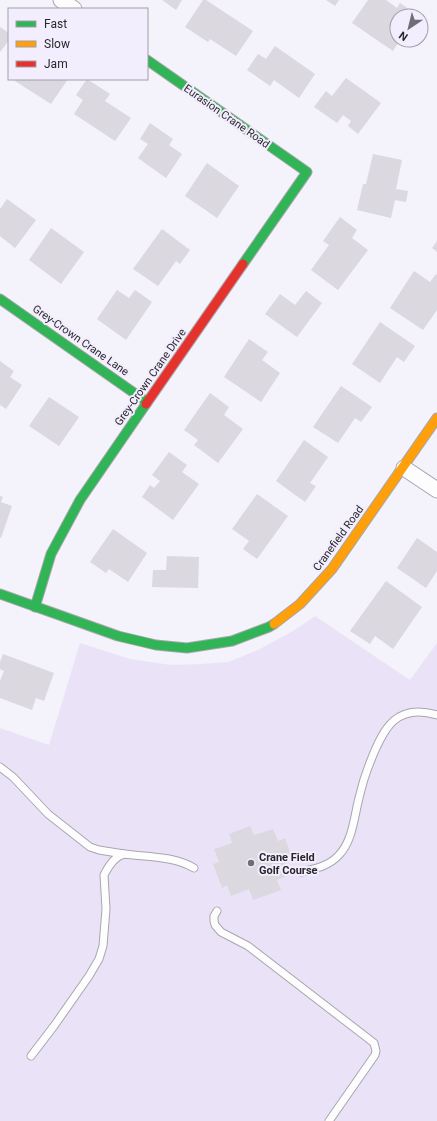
<svg xmlns="http://www.w3.org/2000/svg" width="437" height="1121" font-family="Roboto,sans-serif">
	<rect width="100%" height="100%" fill="#f4f2fa"/>
	<!-- green -->
	<path fill="#eae3f8" d="M315,616L410,680L437,643V1121H0V728L49,745L80,643L130,659L171,665L201,664L228,662L260,649L293,631Z"/>
	<!-- building -->
	<g fill="#dbd9df">
		<path d="M162,0H182L176,10Z"/>
		<path d="M203,0H206L253,31L236,56L210,39L208,42L185,27Z"/>
		<path d="M326,0H339L335,6Z"/>
		<path d="M368,0H386L397,8L400,3L419,16H397V40H400L393,51L352,23Z"/>
		<path d="M0,27L9,33V40L0,52Z"/>
		<path d="M275,46L315,74L299,98L274,80L270,86L247,70L258,54L266,59Z"/>
		<path d="M346,78L381,103L358,134L348,126L351,121L343,115L337,123L314,107L326,91L332,96Z"/>
		<path d="M16,79H68L51,104L15,81Z"/>
		<path d="M87,79L110,94L105,101L131,118L115,141L74,114L83,100L76,95Z"/>
		<path d="M150,123L173,139L169,145L182,154L166,178L138,158L148,144L140,139Z"/>
		<path d="M373,154L402,160L396,189L408,191L406,202L395,200L391,218L357,210L363,184H366Z"/>
		<path d="M207,163L239,186L217,218L185,196Z"/>
		<path d="M7,199L36,220L15,248L0,236V209Z"/>
		<path d="M340,217L357,230L352,238L368,250L338,290L311,270L329,245L323,241Z"/>
		<path d="M51,228L84,252L61,284L29,260Z"/>
		<path d="M162,229L190,250L180,264L176,261L158,286L133,269Z"/>
		<path d="M437,241V252L432,248Z"/>
		<path d="M414,271L430,282L436,274L437,275V310L423,330L390,308Z"/>
		<path d="M117,290L129,298L135,290L152,302L126,340L97,319Z"/>
		<path d="M306,291L322,303L297,337L265,314L280,294L295,305Z"/>
		<path d="M380,322L415,346L404,362L397,357L380,383L352,364Z"/>
		<path d="M249,339L268,352L262,360L280,373L261,402L224,377Z"/>
		<path d="M0,361L14,371L10,377L22,385L6,409L0,405Z"/>
		<path d="M341,386L372,407L361,422L355,418L338,443L313,427Z"/>
		<path d="M210,393L229,407L224,415L243,429L218,463L194,445L198,440L184,430Z"/>
		<path d="M49,397L79,417L59,446L29,426Z"/>
		<path d="M304,440L328,457L310,483L316,486L305,502L276,481Z"/>
		<path d="M169,452L187,465L182,472L199,484L173,520L142,497L150,485L154,488L160,481L152,475Z"/>
		<path d="M257,494L288,516L257,559L243,549L249,541L232,529Z"/>
		<path d="M0,496L3,497L1,502L12,506L1,538L0,537Z"/>
		<path d="M113,529L147,553L128,582L109,569L106,573L90,562Z"/>
		<path d="M417,538L437,552V571L426,588L397,568Z"/>
		<path d="M167,556L199,557L198,588L152,587L153,570H166Z"/>
		<path d="M386,581L422,607L393,649L375,636L370,644L350,631Z"/>
		<path d="M3,654L54,673L44,701L36,698L32,710L0,698V681L4,671L0,669V662Z"/>
		<path d="M250,826L254,835L273,829L278,841L285,838L292,858L284,860L290,875L277,880L281,890L253,900L249,889L231,896L227,885L222,888L213,864L219,862L214,849L232,843L229,834Z"/>
	</g>
	<g fill="none" stroke-linecap="round" stroke-linejoin="round">
		<!-- lane casing -->
		<g stroke="#a8a6ad" stroke-width="9">
			<g id="lane">
				<path d="M0,767L13,777L48,814L90,847L99,850L124,854"/>
				<path d="M301,872C315,869 329,866 339,855C353,840 354,817 359,798C362,785 366,772 371,760C384,727 397,703 437,715"/>
				<path d="M217,911L214,916V921L215,925L221,932L248,946L374,1043L376,1051L375,1055L329,1121"/>
				<path d="M31,1056L54,1026L89,976L99,959L103,946L106,909L104,875C108,867 115,856 124,854C147,857 174,856 194,868"/>
			</g>
		</g>
		<!-- street casing -->
		<g stroke="#a8a6ad" stroke-width="17">
			<g id="street">
				<path d="M61,0L74,9"/>
				<path d="M404,468L437,490"/>
			</g>
		</g>
		<!-- fast casing -->
		<g stroke="#a8a6ad" stroke-width="11">
			<g id="fast">
				<path d="M147,60L307,172L243,264"/>
				<path d="M0,299L147,402"/>
				<path d="M0,594L118,636L156,645L187,648L232,641L269,627L274,624"/>
				<path d="M35,607L51,554L80,500L146,404"/>
			</g>
		</g>
		<!-- slow casing -->
		<g stroke="#a8a6ad" stroke-width="11">
			<path id="slow" d="M274,624L300,604L332,569L437,418"/>
		</g>
		<!-- jam casing -->
		<g stroke="#a8a6ad" stroke-width="11">
			<path id="jam" d="M146,404L243,264"/>
		</g>
		<!-- lane -->
		<use href="#lane" stroke="#fdfdfe" stroke-width="7"/>
		<!-- street -->
		<use href="#street" stroke="#fdfdfe" stroke-width="15"/>
		<!-- fast -->
		<use href="#fast" stroke="#30b455" stroke-width="9"/>
		<!-- slow -->
		<use href="#slow" stroke="#ff9f0a" stroke-width="9"/>
		<!-- jam -->
		<use href="#jam" stroke="#e5322d" stroke-width="9"/>
	</g>
	<!-- markers -->
	<circle fill="#706e75" stroke="#f3eefd" stroke-width="1.5" cx="251" cy="863" r="4"/>
	<g text-anchor="middle" stroke-width="4" stroke-linejoin="round" paint-order="stroke">
		<!-- street labels -->
		<g font-size="11" fill="#29272d" stroke="#f3eefd">
			<text transform="translate(227 116) rotate(35)" y="4">Eurasion Crane Road</text>
			<text transform="translate(81 340) rotate(35)" y="4">Grey-Crown Crane Lane</text>
			<text transform="translate(150 377) rotate(-55)" y="4">Grey-Crown Crane Drive</text>
			<text transform="translate(338 538) rotate(-54)" y="4">Cranefield Road</text>
		</g>
		<!-- poi labels -->
		<g font-size="11" font-weight="bold" fill="#29272d" stroke="#f3eefd" text-anchor="start">
			<text x="259" y="861">Crane Field<tspan x="259" dy="13">Golf Course</tspan></text>
		</g>
	</g>
	<!-- legend -->
	<rect x="8" y="8" width="140" height="72" fill="#f3eefd" stroke="#a29eaa"/>
	<rect x="16" y="21" width="20" height="6" fill="#30b455" stroke="#a29eaa"/>
	<text x="44" y="28" font-size="12" fill="#29272d">Fast</text>
	<rect x="16" y="41" width="20" height="6" fill="#ff9f0a" stroke="#a29eaa"/>
	<text x="44" y="48" font-size="12" fill="#29272d">Slow</text>
	<rect x="16" y="61" width="20" height="6" fill="#e5322d" stroke="#a29eaa"/>
	<text x="44" y="68" font-size="12" fill="#29272d">Jam</text>
	<!-- north arrow -->
	<g transform="translate(409 28) rotate(215)"><circle r="19" fill="#f3eefd" stroke="#a29eaa"/>
	<path d="M0-3L7 15L0 10L-7 15Z" fill="#706e75"/>
	<text y="-6" font-size="11" font-weight="bold" text-anchor="middle" fill="#29272d">N</text>
	</g>
</svg>
